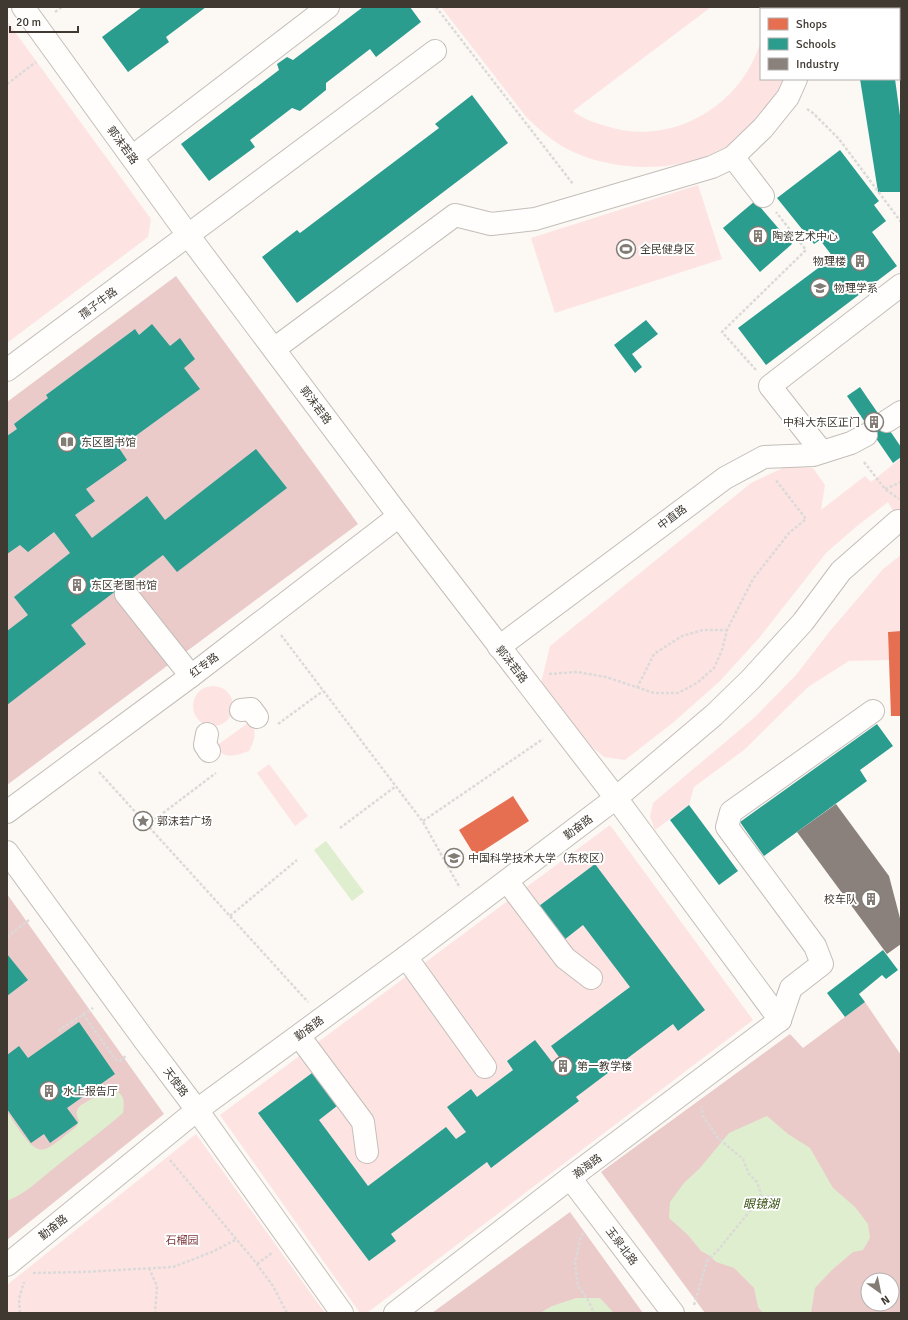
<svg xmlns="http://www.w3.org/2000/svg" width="908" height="1320" font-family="Signika,'Noto Sans SC',sans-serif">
	<rect width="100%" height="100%" fill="#fcf8f4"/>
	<!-- green -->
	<g fill="#fde4e3">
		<path d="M441,7H711L573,111C583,119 595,123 606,126C672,148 743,105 761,40V79H786C773,99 759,120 741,136C695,175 616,175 565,148C551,140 539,129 527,118Z"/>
		<path d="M765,7H806L803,9H766Z"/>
		<path d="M7,21L151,219L148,237L7,343Z"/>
		<path d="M698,185L722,259L555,313L531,238Z"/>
		<path d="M901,458V525L888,502L857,526L826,553L759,638L720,681L675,721L625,760L604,757L592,747L541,683L550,646L751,483L787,466L813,468L825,485L821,510L865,476L871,482Z"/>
		<path d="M901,555V631L888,632L889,660L849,661L808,687L744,750L694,787L689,805L655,830L650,817L653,803L755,717L796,675L830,631L883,569Z"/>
		<circle cx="213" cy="706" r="20"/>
		<path d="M251,721C257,732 255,740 249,751C241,754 231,758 223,754C220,752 218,748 216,746Z"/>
		<path d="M269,764L308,816L295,826L257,773Z"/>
		<path d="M610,825L753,1020L367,1313H360L220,1115Z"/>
		<path d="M196,1134L325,1313H7V1285Z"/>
	</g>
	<!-- forest -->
	<g fill="#eacbca" fill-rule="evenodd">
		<path d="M176,276L358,524L7,785V402Z"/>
		<path d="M7,894L164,1114L7,1240Z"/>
		<path d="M865,1002L901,1055V1313H705L601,1172L790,1034L803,1048ZM868,1280H892V1304H868Z"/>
		<path d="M570,1212L643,1313H432Z"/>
	</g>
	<!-- water -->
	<g fill="#dfeece">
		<path d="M326,841L364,892L352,901L314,850Z"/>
		<path d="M111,1088C124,1094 125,1099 123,1113C100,1133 76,1150 53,1169C38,1181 25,1194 7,1201V1112C14,1121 32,1155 45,1149C54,1146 68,1133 76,1127L79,1121C76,1114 75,1111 81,1105Z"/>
		<path d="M767,1116L788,1134L810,1148L833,1188L855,1207L868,1224L870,1238L863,1250L853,1252L833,1269L815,1288L811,1313H763L758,1307L754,1288L734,1268L716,1262L710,1256L701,1251L688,1235L669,1218L670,1202L684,1183L700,1168L729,1133Z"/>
		<path d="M576,1298H600L614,1313H540L552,1306Z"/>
	</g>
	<!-- shops -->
	<g fill="#e76f51">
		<path d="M901,631V716H891L888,632Z"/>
		<path d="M513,796L529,821L475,856L459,830Z"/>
	</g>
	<!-- schools -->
	<g fill="#2a9d8f">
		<path d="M142,7H206L166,37L169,42L128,72L102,37Z"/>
		<path d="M363,7H410L421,22L376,57L370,49L326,83V90L300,111L292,108L250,140L255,147L209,181L181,144L279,70L277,64L287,57L293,60Z"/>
		<path d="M846,7H883L884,9H846Z"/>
		<path d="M860,79H895L901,123V192H878Z"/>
		<path d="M472,95L508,143L297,303L262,257L297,230L300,233L439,128L435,124Z"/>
		<path d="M840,150L879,201L874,205L886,221L872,232L897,266L766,365L738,328L833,257L820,240L814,244L777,198Z"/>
		<path d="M755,201L792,244L760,272L723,228Z"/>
		<path d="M646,320L658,334L632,354L642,367L635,373L614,345Z"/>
		<path d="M152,324L170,346L180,338L195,359L184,368L200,389L119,448L127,460L86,489L95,501L75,515L92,538L147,496L165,520L256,449L287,488L177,572L163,555L71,625L86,644L7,705V631L28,615L14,597L70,553L54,532L28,552L20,545L7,554V436L17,429L14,424L48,398L46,395L135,329L139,335Z"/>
		<path d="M860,387L901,447V457L893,463L847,396Z"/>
		<path d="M877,724L893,746L860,770L867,781L764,856L740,822Z"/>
		<path d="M689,805L738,871L719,885L670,820Z"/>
		<path d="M595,864L705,1010L678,1031L673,1024L576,1097L579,1101L491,1168L487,1162L391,1234L396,1241L369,1261L258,1113L312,1073L337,1106L319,1120L368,1186L446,1127L456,1139L466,1132L447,1107L471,1089L477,1097L513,1070L507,1061L535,1040L552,1062L559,1057L551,1046L630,987L583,925L564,940L539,906Z"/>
		<path d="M883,950L898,970L886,979L882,975L859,994L865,1002L845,1017L827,993Z"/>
		<path d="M7,954L28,980L7,996Z"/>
		<path d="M79,1022L115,1074L67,1108L78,1123L50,1143L44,1134L31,1143L7,1109V1055L19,1046L28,1058Z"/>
	</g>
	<!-- industry -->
	<path fill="#8a817c" d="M836,804L889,876L901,922V944L887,954L797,832Z"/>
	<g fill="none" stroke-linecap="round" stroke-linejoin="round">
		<!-- minor casing -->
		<g stroke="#c3beb8" stroke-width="24">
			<g id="minor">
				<path d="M23,7L188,235L399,516L616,798L780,1020"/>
				<path d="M132,157L328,7"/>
				<path d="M733,157L763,196"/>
				<path d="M274,349L455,215L491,224L535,219L712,167L733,157L763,128L788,97L796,79"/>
				<path d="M7,370L435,51"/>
				<path d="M887,421L901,412"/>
				<path d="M822,452L770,386L901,285"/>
				<path d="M126,594L191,676"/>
				<path d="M499,647L725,478L764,457L813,455L851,443L866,435"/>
				<path d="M241,710L251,709L257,717"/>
				<path d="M207,734L205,745L209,751"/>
				<path d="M7,812L191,676L399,516"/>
				<path d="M7,852L145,1041L197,1110L342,1313"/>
				<path d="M507,881L565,958L591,978"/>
				<path d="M406,957L485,1067"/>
				<path d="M780,1020L791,988L822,964L815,946L727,827L731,812L873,711"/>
				<path d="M299,1036L363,1122L367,1152"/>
				<path d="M570,1178L673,1313"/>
				<path d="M7,1265L197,1110L406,957L616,798L714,715L750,680L803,622L841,571L898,521"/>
				<path d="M395,1313L570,1178L780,1020"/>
			</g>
		</g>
		<!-- path -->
		<g stroke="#dcdad9" stroke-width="2.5" stroke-dasharray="3 2" stroke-linecap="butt">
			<path d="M436,7L573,184"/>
			<path d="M55,12L62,7"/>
			<path d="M7,84L36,62"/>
			<path d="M807,109L813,113L839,139L901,222"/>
			<path d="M756,370L722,332L806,250L776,212"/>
			<path d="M864,462L885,489L899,499"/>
			<path d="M885,489L901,482"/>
			<path d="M281,635L423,822L460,888"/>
			<path d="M549,674L577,672L606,677L654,693H678L697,683L714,668L722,650L727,630L753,579L789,533L806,519L775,479"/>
			<path d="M637,688L654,654L682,636L703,630H727"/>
			<path d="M278,724L323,691"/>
			<path d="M99,772L308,1002"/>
			<path d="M423,821L543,739"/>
			<path d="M147,825L216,773"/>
			<path d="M340,828L396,786"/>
			<path d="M230,916L297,860"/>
			<path d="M7,937L29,920"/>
			<path d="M83,1014L116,1060L120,1061L127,1055"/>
			<path d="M58,1031L93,1008"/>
			<path d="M170,1160L253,1259L273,1286L287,1313"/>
			<path d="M761,1197L775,1196"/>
			<path d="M583,1233L580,1240L575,1263L578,1286L588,1300L594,1313"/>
			<path d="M257,1264L272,1253"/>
			<path d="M149,1268L157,1286L155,1313"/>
			<path d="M33,1273L83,1272L173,1267L212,1252L237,1239"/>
			<path d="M694,1305L707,1261L719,1249L761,1197L760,1191L757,1182L749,1174L743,1159L719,1139L704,1118L701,1107"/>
			<path d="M20,1313L19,1299L24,1282"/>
		</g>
		<!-- minor -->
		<use href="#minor" stroke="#fffefd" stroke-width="22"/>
	</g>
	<!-- icons -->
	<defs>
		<g id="building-ring" transform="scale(1)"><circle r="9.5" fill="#fff" stroke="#827c75" stroke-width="1.5"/><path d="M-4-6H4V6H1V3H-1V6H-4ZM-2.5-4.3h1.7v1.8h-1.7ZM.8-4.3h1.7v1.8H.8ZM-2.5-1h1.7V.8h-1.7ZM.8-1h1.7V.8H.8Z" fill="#827c75"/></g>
		<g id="stadium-ring" transform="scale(1)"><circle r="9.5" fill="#fff" stroke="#827c75" stroke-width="1.5"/><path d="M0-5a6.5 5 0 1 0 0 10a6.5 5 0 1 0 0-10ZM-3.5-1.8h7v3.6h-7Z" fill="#827c75"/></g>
		<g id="university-ring" transform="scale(1)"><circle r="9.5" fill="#fff" stroke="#827c75" stroke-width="1.5"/><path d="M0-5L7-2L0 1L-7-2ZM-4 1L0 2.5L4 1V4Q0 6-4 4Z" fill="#827c75"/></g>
		<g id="library-ring" transform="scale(1)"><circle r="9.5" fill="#fff" stroke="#827c75" stroke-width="1.5"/><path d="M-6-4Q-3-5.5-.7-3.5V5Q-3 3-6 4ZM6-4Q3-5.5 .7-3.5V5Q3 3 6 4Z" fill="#827c75"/></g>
		<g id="sight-ring" transform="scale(1)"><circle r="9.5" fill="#fff" stroke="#827c75" stroke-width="1.5"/><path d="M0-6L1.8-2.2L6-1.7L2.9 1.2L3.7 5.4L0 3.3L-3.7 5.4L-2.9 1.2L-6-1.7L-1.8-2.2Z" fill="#827c75"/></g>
	</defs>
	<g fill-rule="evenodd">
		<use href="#building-ring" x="758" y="236"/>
		<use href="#stadium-ring" x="626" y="249"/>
		<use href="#building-ring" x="860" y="261"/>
		<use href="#university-ring" x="820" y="288"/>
		<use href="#building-ring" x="874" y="422"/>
		<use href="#library-ring" x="67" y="442"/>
		<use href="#building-ring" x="77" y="585"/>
		<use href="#sight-ring" x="143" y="821"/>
		<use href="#university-ring" x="454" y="858"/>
		<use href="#building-ring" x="871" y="899"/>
		<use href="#building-ring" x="563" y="1066"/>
		<use href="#building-ring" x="49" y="1091"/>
	</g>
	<g text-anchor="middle" stroke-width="4" stroke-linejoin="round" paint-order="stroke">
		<!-- street labels -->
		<g font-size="11" fill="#403931" stroke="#fff">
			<text transform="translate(123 145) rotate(54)" y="4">郭沫若路</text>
			<text transform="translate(98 303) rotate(-37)" y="4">孺子牛路</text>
			<text transform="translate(316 405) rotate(53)" y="4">郭沫若路</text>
			<text transform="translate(672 517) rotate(-37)" y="4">中直路</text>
			<text transform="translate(512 664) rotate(52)" y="4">郭沫若路</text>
			<text transform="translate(204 665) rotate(-37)" y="4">红专路</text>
			<text transform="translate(578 827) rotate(-37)" y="4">勤奋路</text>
			<text transform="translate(309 1028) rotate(-36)" y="4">勤奋路</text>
			<text transform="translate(176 1082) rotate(53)" y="4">天使路</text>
			<text transform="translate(587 1166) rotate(-37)" y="4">瀚海路</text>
			<text transform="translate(53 1227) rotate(-39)" y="4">勤奋路</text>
			<text transform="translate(622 1246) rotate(53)" y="4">玉泉北路</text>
		</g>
		<!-- poi labels -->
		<g font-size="11" fill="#403931" stroke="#fff" text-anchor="start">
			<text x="772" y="240">陶瓷艺术中心</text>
			<text x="640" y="253">全民健身区</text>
			<text x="846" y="265" text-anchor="end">物理楼</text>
			<text x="834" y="292">物理学系</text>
			<text x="860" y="426" text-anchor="end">中科大东区正门</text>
			<text x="81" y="446">东区图书馆</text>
			<text x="91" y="589">东区老图书馆</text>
			<text x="157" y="825">郭沫若广场</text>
			<text x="468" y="862">中国科学技术大学（东校区）</text>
			<text x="857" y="903" text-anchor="end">校车队</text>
			<text x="577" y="1070">第一教学楼</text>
			<text x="63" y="1095">水上报告厅</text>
		</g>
		<!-- park labels -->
		<g font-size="11" fill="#7c383e" stroke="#fff">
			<text x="182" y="1244">石榴园</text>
		</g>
		<!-- water labels -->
		<g font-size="12" font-style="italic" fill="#334c0a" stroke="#fff">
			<text x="761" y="1208">眼镜湖</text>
		</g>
	</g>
	<!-- border -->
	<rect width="908" height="1320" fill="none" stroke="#403931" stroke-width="16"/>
	<!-- legend -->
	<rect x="760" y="8" width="140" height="72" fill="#ffffff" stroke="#b3b0ad"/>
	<rect x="768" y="18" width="20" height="12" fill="#e76f51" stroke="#b3b0ad"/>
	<text x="796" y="28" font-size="12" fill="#403931">Shops</text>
	<rect x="768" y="38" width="20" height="12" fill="#2a9d8f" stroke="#b3b0ad"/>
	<text x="796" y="48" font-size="12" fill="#403931">Schools</text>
	<rect x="768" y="58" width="20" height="12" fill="#8a817c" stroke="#b3b0ad"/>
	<text x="796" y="68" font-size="12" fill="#403931">Industry</text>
	<!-- north arrow -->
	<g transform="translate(880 1292) rotate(147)"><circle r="19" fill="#ffffff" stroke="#b3b0ad"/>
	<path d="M0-3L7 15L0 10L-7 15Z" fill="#827c75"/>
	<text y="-6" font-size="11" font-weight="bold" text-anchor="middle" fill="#403931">N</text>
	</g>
	<!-- scale -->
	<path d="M10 26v6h68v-6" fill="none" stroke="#403931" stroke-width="2"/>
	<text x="16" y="26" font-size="12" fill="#403931" stroke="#ffffff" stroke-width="3" paint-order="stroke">20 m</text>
</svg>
